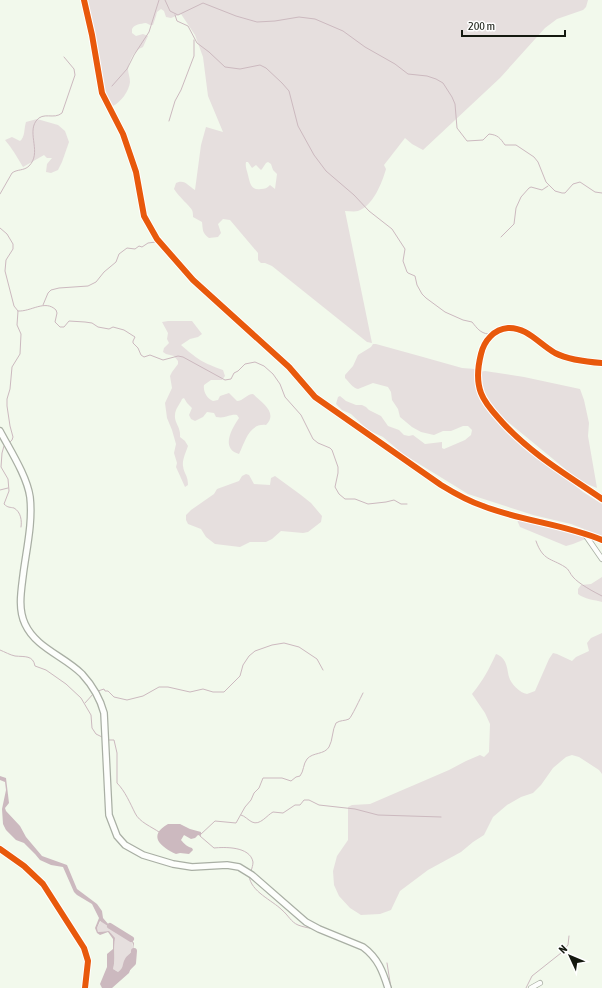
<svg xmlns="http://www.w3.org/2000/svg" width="602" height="988" font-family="'Asap Condensed',sans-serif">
	<rect width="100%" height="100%" fill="#f2f9ec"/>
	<!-- green -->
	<g fill="#e6dfde" fill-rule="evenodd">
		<path d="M88,0H588L586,7L583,10L557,19L545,28L500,78L423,150L412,144L405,138L384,165L386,169C382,183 373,206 358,211C354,212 349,211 345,211L372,343L367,342L272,266L265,263H261L258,260V253L230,220L223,219L218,224L221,233L218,237L209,238C202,233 203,230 202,222L193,217C193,215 193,212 192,210C189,205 179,197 174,189L176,183C185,179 188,186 195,190L201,145L206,127L223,132L208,96L203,57L195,35L181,14L171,18L166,17L164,11L161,9L157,12L156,16L153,25H150L146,23C140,24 135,24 132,29V33L136,36L143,34L148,36L143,47C134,50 129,60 128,69C128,73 130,77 130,82C129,91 121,102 113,106L102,90ZM246,162H248L252,168L256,165L261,170L262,169L266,163L268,162L271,164L273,170L277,174L275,189L270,185C267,188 265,189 261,189C251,191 250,183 248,175C247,170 245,167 246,162Z"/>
		<path d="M37,119L58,125L65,131L69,142L62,162L58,170L51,173L46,172L47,164L52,158H47L44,155L23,167C17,157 12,148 5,140L12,137L20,141C25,138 24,128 26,122Z"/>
		<path d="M168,321H192L202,334L198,337L190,339L181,345C197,359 203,363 223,370L225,376L222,380H211L204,385C203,392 207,398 213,401L218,400L220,396L229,393L237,401C243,401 247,394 253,394C263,403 278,413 266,425C249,423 245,442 239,454C220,449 232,428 239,418L237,415C229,414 226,419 216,417L214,413L207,412L203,417L195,421L191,419L189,415L192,408L187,403L184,398L182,399C180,404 175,409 175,415C174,423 181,427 180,437L185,441L188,446C186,452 182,460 183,466C184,474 188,475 188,485L185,487L176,467L177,463L174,453L176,444L172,430L167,418L165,403L172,388L170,376L172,372L178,364V361L174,356L166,354L163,352L164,348L169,343L167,339L168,333L162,322Z"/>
		<path d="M373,344H376L423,357L462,368L475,369L480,394L491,411L538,454L583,492L602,504V536L571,524L533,515L468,494L403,454L383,437L368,430L351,414L342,410L336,404L338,397L340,396L346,401L356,405H362L366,407L369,410L381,416L388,426L399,430L404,435L409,436L413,435L425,444L442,442V448L444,449L465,440L471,435L472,430L468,426H463L451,431H443L434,435L421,432L412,427L400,417L398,409L392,400L391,392L388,387L373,383L358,389C353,388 349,382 345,378V375L353,366L358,355L371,347Z"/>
		<path d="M485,371L524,377L580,389L584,400L589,423L588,436L597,488L587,484L575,477L497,413C486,399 483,389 479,372Z"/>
		<path d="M246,474L249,475L254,484L270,485L271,478L275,476L301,495L311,503L322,516L321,522L308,532L303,533L281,531L272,539L266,542H250L240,547L215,544L206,537L201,529L188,524L186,520V515L191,510L214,494L217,489L239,481L242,476Z"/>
		<path d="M515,515L570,529L588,538L573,544L566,546L520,527Z"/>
		<path d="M602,577V602C595,600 584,599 578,594V589L581,585L591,584Z"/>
		<path d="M602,633V774L599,770L579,757L572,755L566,757L553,768L541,785L533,793L521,797L507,805L493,817L484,835L473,842L461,852L428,870L400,891L391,910L380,914L361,915L350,908L339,896L334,885L333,871L337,856L348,840V807L352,805L370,804L449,770L466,761L480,755L484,757L489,752L490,724L485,713L472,694C484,679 488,671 496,654C507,658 507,668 509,677C511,684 520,693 527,694L535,691L549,659L553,653L557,654L572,661L576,657L589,651L587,643L591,638Z"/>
		<path d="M101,921C105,923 109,928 113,930C120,932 134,938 133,948C133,951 132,951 130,953C126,959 124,964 121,970L118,972L113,969C116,959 114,948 114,938L110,932L107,931L98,932L97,928Z"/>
	</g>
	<!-- water -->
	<g fill="#ccb9bf" fill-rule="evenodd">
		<path d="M0,776L6,778L9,803L5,808L6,811L20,826L26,837L42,856L67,865L77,889L97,904L102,911L103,918L109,925L115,929L127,934L134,943L132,965L129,973L112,988H102L100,984L107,967V954L113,949V939L108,932L100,935L97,933L95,928L99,918L92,904L77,895L74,892L63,867L51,865L40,860L35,854L24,843L16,840L6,830L3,824L2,809L6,790L5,782L0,780ZM100,921C104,923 107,926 111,928C117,932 136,937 133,949C132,953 127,955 125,959C122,964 124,968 118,972L113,969C116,959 113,948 115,938L109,931L98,932L97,928Z"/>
		<path d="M168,824H180L190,829L201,832V836L198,835L195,838L191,839L184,835L181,840C184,844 188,847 192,848L193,850L189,854L180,853L176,854C161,847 147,836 168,824Z"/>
	</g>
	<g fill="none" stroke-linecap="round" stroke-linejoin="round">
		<!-- stream -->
		<g stroke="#ccb9bf" stroke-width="1">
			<path d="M165,0L170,11L178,15L203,3L236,16L257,22L275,21L299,17L315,19L343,31L365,47L395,64L408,74L427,76L436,79L443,83L452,97L455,104L457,128L467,141L483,140L489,134C498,135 500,138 505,145H516L534,157L538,162L546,182L555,191L562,193H565L573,184L580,182L595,192L602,193"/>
			<path d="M175,15L177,21L188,26L197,43L209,52L225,67L240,69L260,65L266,68L282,83L289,91L298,126L314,155L326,171L354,195L369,211L392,229L405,249L403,261L407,272L408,273L415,276L417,285L422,294L426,298L445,312L463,320L472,322C477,328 480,333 488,334"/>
			<path d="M112,86L127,69L134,55L149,32L159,0"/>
			<path d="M169,121L175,101L181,90L194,56V40"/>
			<path d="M0,194L12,173C17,169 24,171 29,166C42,153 27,134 36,121C43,111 54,120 62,113L75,75L74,69L64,57"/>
			<path d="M0,228L7,234L13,244V249L6,260L5,271L14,306L18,311L17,325L21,334L20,354L12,367L10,389L7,399V406L10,426L13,437L12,440L10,442"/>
			<path d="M501,237L514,224L516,208L521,197L529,188L531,187L542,190L548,186"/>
			<path d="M43,305L48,293L51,290L59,288L88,286L96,282L104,272L116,262L119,254L127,248L135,249L139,246L142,247L148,243L156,242"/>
			<path d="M18,311C31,312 45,299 56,310L57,313L55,322L60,327H64L69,321L85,322L92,323L98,327L109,329L113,327L124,330L135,337L133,341V343L138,348L141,355L144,357L150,355L163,360L178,356L183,357L225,380L231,379L234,373L238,371L245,364L255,362L264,366L273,374L280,384L285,397L301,415L313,439L318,443L330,448L332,450L338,467V473L335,487L339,494L345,499H355L368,504L386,502L394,500L401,504H407"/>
			<path d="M4,446L2,453L1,467L8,479L9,491L4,504C8,508 10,507 14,508C21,512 22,521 21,527"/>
			<path d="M0,490L8,488"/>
			<path d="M536,541C543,561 551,558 565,567C569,569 570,574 573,577C579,584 594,592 602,596"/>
			<path d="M0,650C5,652 10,655 15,656C25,657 33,655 35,666L46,670L66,684L81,698L91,715L92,728L96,734L102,737"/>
			<path d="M98,691L104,689L105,691H108L114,697L127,700L143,696L159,687H168L190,692L203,689L213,692H224L240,676L243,665L249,656L255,651L272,645L284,643L299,647L317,659L323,670"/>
			<path d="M85,703L94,693"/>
			<path d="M108,740H114L117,753V783C125,791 130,803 135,813C139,822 152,827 159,832"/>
			<path d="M241,815C245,816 248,820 252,822C260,826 267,815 273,812L283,813L295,805H300L304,800H309L319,805L355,809L378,815L441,817"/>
			<path d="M200,835L215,821L236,823L245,807L251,800L254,793L259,788L263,778H282L291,781L296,777L300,776C304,771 303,764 307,759C313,752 324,755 329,747C333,740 332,730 336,723C340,720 345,721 349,719C351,718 361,697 363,693"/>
			<path d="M200,836L214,848C224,847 250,846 253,862C253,865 252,868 251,871"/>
			<path d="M249,876C251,892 272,900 282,910C288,915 291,922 298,925C303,927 309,928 314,929"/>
			<path d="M387,963L391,988"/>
			<path d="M526,988L532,976L561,953L568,945L569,936"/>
		</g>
		<!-- river -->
		<g stroke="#ccb9bf" stroke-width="6">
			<path d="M110,926L131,939"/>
			<path d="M127,969L133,963L134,951"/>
		</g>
		<!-- minor casing -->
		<g stroke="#a9afa4" stroke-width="6">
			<g id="minor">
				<path d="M84,0L92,35L102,93L123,134L136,172L144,216L157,239L193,280L289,367L315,397L441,485C454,493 468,501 483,506C521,521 564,524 602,540"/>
				<path d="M602,363C587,362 569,360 555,353C539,344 527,327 508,328C494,329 484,341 481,354C478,366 476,380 481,393C485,404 494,413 502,422C531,454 567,475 602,499"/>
				<path d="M584,533L602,559"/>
				<path d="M0,849L24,866L43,884L84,948L88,961L85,988"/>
				<path d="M531,988L540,983"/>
			</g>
		</g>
		<!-- major casing -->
		<g stroke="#a9afa4" stroke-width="8">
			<path id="major" d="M0,431C10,450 27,476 30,497C33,523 26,551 23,576C21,592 18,609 25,624C36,648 64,656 82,674C92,685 100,698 104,713L109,815L117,836L125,845L143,855L173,864L192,867L227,865L239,867L252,875L306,922L319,929L363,947C378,958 383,972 388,988"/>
		</g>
		<!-- minor -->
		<use href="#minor" stroke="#fdfefc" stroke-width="4.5"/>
		<!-- major -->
		<use href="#major" stroke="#fdfefc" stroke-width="5.5"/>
		<!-- cycleway casing -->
		<g stroke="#fff" stroke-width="8">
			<g id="cycleway">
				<path d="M84,0L92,35L102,93L123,134L136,172L144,216L157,239L193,280L289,367L315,397L441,485C454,493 468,501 483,506C521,521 564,524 602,540"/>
				<path d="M602,363C587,362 569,360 555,353C539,344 527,327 508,328C494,329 484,341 481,354C478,366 476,380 481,393C485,404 494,413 502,422C531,454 567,475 602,499"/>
				<path d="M0,849L24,866L43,884L84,948L88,961L85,988"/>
			</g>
		</g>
		<!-- cycleway -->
		<use href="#cycleway" stroke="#e8590c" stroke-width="6"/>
	</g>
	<!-- north arrow -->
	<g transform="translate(570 956) rotate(314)" stroke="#ffffff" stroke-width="3" paint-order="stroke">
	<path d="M0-3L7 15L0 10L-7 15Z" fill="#14190f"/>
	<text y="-6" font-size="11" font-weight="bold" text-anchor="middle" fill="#14190f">N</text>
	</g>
	<!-- scale -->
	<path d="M462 30v6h103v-6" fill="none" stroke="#14190f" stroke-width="2"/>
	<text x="468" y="30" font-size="12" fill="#14190f" stroke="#ffffff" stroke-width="3" paint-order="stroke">200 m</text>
</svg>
